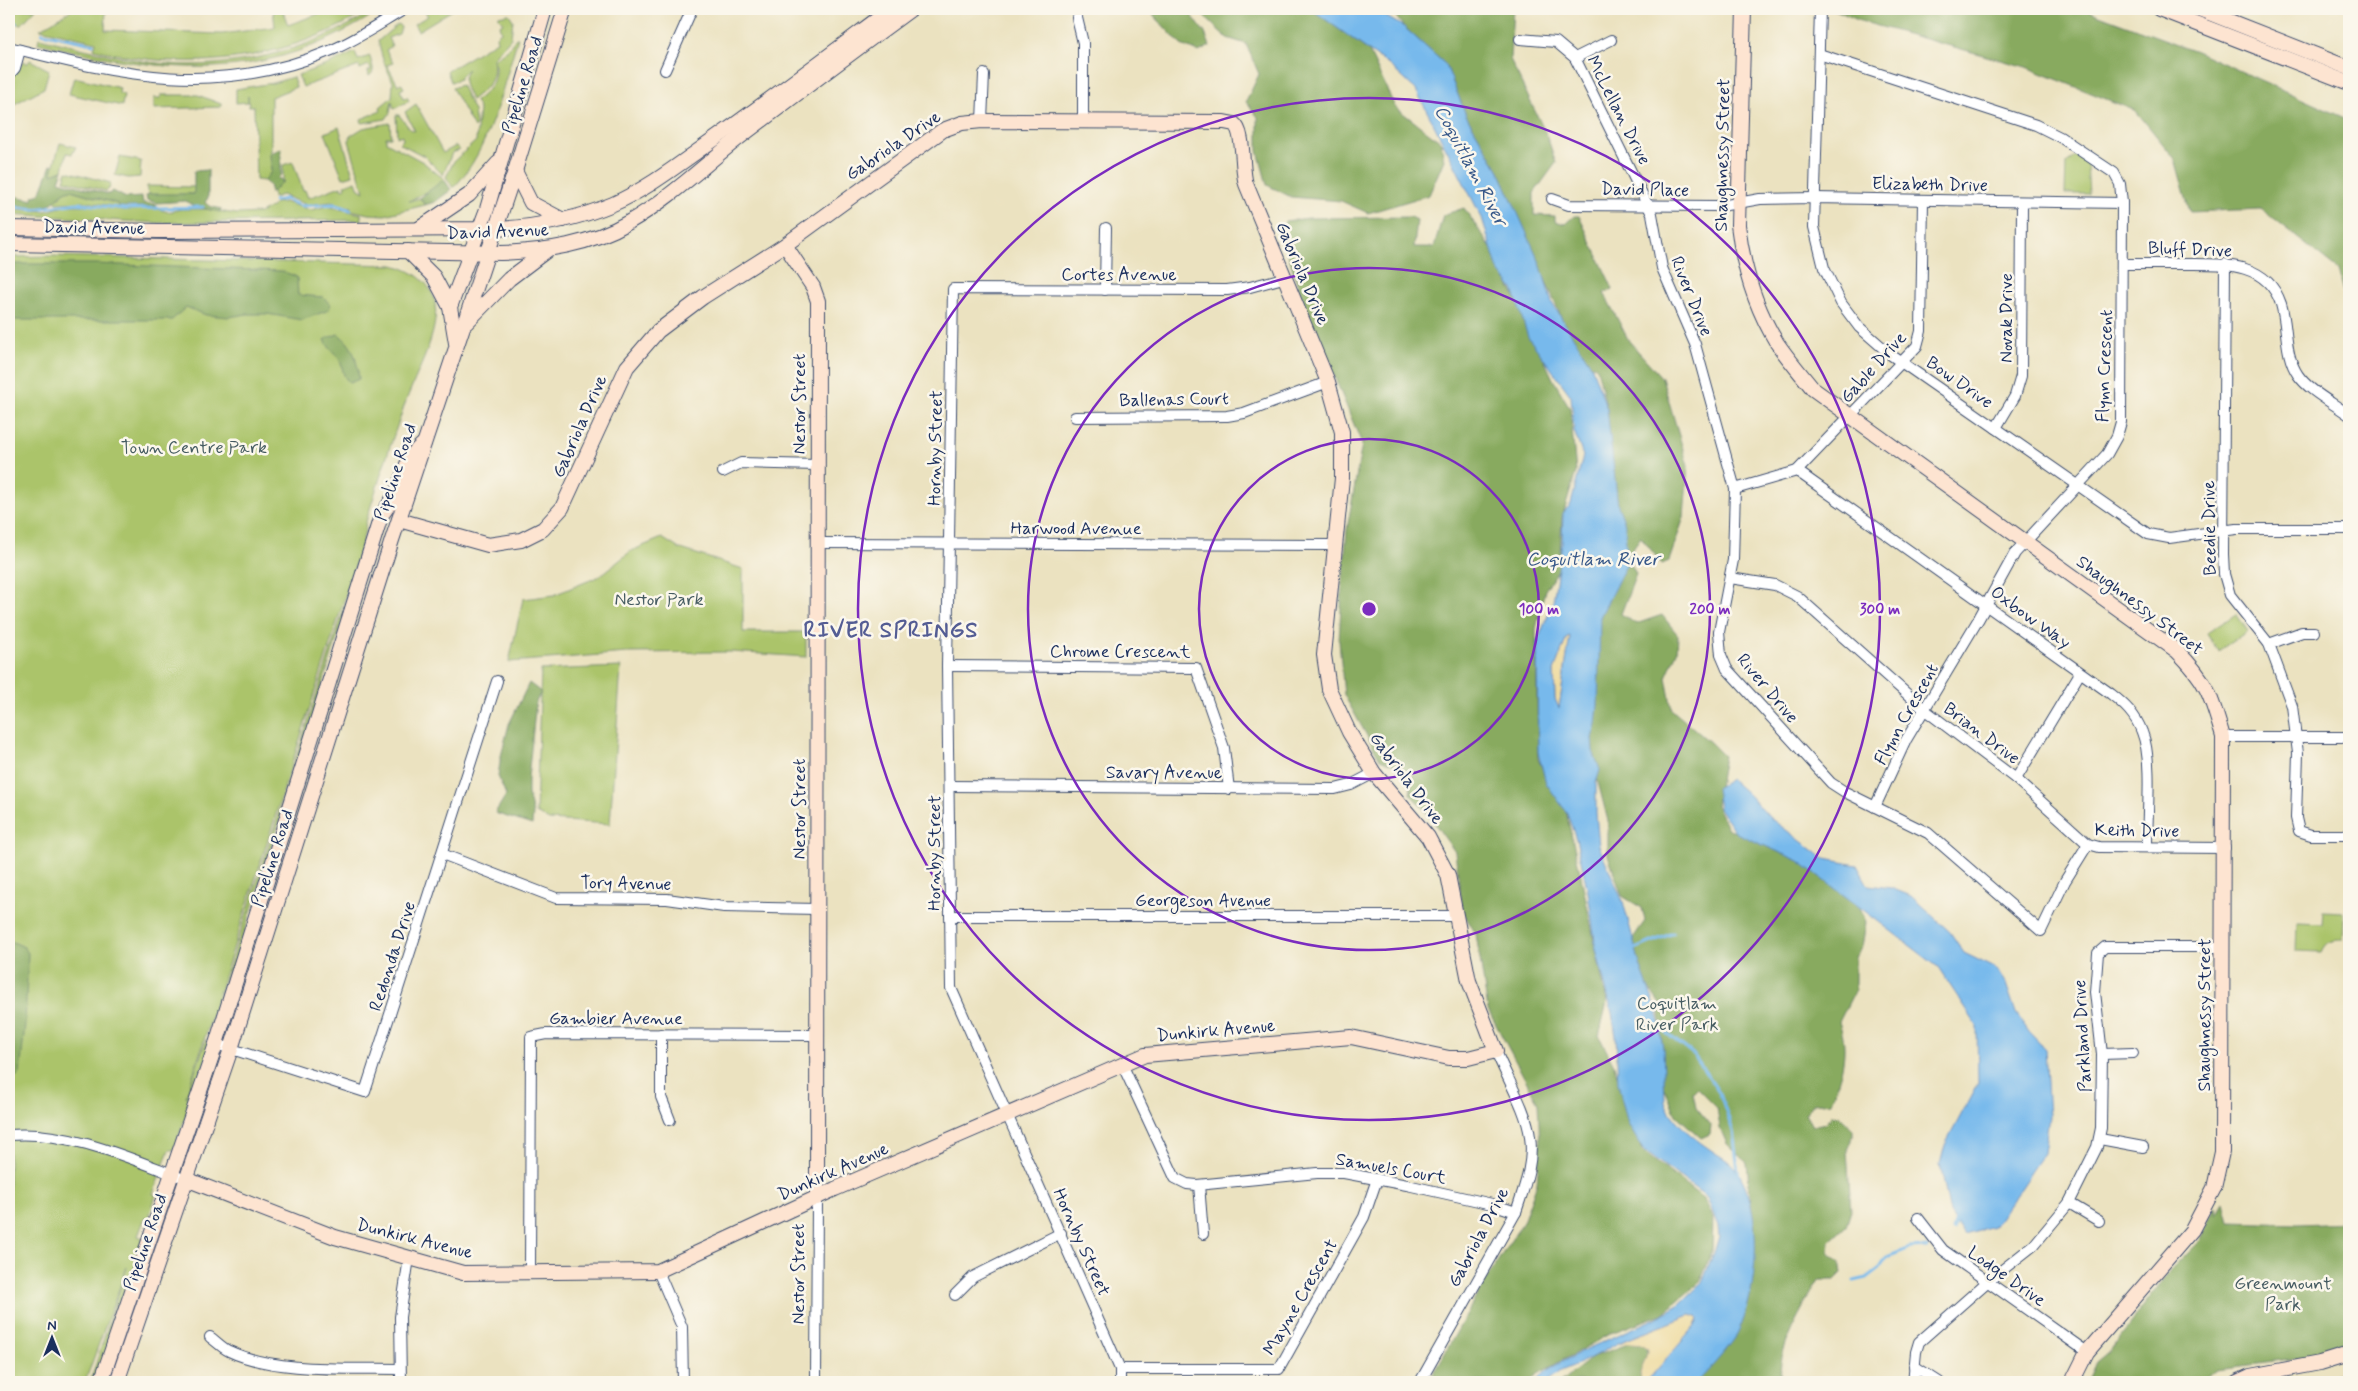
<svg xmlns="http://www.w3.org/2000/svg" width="2358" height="1391" font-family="Mynerve,sans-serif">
	<rect width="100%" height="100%" fill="#fbf7ec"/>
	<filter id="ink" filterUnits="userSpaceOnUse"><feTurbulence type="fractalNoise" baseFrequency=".02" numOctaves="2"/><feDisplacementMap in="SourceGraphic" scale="10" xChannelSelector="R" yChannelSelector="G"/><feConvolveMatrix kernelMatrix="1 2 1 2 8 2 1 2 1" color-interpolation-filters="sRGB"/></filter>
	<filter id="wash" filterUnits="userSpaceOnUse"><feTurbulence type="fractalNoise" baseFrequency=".0096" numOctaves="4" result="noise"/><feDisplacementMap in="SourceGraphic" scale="20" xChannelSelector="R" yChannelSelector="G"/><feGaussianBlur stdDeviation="1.12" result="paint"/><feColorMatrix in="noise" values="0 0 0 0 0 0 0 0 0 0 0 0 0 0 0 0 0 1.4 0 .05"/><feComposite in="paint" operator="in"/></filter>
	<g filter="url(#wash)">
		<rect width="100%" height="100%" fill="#ebe2c0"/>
		<!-- green -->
		<g fill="#abc46a" stroke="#637a64">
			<path d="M9,9H36L21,25L9,21Z"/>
			<path d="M73,9H106L105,30L222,34L275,27L273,9H282L288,25L332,9H370C287,61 188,74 94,49L96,42L40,29Z"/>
			<path d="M376,9H382C263,87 169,74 38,43L39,38C71,46 103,54 136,60C219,75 306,54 376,9Z"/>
			<path d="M423,9H454L418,31L414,24L428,16Z"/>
			<path d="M509,14L513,20L511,38L493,58C496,81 489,86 471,100C465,87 460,81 468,69L460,76V79L451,82L447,71L497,41L496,36L501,32L499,25L503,23L498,16Z"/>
			<path d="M398,24L401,27L399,34L388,38L392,46L386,50L393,63L387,65L398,85L401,83L404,88L400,90L404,98L407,97L409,101L394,109L392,101L390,113L386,119L362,123L361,119L381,111L380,107L392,97L393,82L383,60L378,41Z"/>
			<path d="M516,38H518C502,88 490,151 453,188L446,177L454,161L476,141L479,109L475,101C491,90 498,79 494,59L508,49Z"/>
			<path d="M355,52L358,60L370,56C371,64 377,71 369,76L368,71L371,70L369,65L360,69L359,66L303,87L298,75L332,63Z"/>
			<path d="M30,60L49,70L44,88L9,107V80L23,62L25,61L27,64Z"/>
			<path d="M74,77L120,88L119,93L124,95L122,106L69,94Z"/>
			<path d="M293,77L296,87L271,97V172L264,181L256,180L254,106H249L248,96V102L236,103V89L273,83Z"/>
			<path d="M461,85L474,111L476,126L474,128L452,88Z"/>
			<path d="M161,95H198L221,104V107L154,109V98H161Z"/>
			<path d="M416,104L443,153L456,146L460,150L452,153L443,175L424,156L399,143L403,140L402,135L397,137L396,115H399L410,129L415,131L405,112Z"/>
			<path d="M390,123L391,137H386V142L423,162L444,179L436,187L409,201L420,198L425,205L385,215L368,214L351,210V207L331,202L307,205L282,195L273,198V189L283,182V165L293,162L303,191L305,190L308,198L341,186L343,189L346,188L345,185L356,181L359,189L364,192L349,141L350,136L363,128Z"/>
			<path d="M339,127L353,175L343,178L325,133Z"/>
			<path d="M60,143L76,147L72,154L67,153L63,170L51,175Z"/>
			<path d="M2076,156L2087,163L2089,194H2065L2066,163Z"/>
			<path d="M120,157L141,161L140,177L128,178L115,175Z"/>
			<path d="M67,171L111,183L109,189L106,191L64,180Z"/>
			<path d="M147,186L195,187L194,194L150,195L147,192Z"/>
			<path d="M71,190L118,204L119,207L87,202L57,203L55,201L66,191Z"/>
			<path d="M284,202L311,210L327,206L361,214L362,220L157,223L9,214V209L47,211L67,205H88L124,210L158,209L168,212L181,209H205L237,214L260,213L273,206L275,203Z"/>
			<path d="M53,256L393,265C412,270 432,282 435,303C440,332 416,374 406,401C391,442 378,483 365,525L366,526L361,547L186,1097L206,1040L211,1044L174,1150H169L153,1194L156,1195L149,1218H145L138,1236L146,1239L96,1382H90L127,1267L85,1382H9V257Z"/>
			<path d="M370,527L372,528L215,1026L210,1028Z"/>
			<path d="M662,538L678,548L743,569V632H806V657L731,652L627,653L509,662L523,599L554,595L600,576L631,551Z"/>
			<path d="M2236,614L2248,631L2218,651L2207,633Z"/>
			<path d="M621,667L610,824L549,820L536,813L541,670Z"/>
			<path d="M2323,911L2344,912L2343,940C2331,940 2326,941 2321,952L2296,951L2297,923L2322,924Z"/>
			<path d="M2349,1372V1382H2283H2285Z"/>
		</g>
		<!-- forest -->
		<g fill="#88aa5e" stroke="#526c5e">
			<path d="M1148,9H1187L1205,33L1210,46L1199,52L1181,45Z"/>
			<path d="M1196,9H1311L1369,51L1395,107L1441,142L1444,160L1429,195L1368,213L1341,201L1291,197L1267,185L1258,151V117L1246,102L1259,74L1246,44L1227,38Z"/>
			<path d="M1390,9H1513L1510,59L1547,136L1556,163L1534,193V215L1555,216V221L1565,224L1574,216H1579L1613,289L1604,293L1629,341L1662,378L1688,466L1684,517L1669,561L1662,564L1641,537L1627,556L1636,574L1621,614L1636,624L1662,615L1678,635L1677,652L1666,677L1672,710L1711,743L1724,756L1716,805L1728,829L1756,836L1780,848L1855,897L1866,922L1862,947L1855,957V990L1839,1022C1850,1051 1841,1075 1831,1102L1812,1104L1805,1114L1812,1126L1825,1123L1832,1115L1839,1116L1853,1129V1136L1847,1150L1851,1211L1846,1226L1830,1241L1829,1253L1840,1261L1842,1273L1835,1280H1819C1803,1308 1775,1350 1781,1382H1687L1753,1225L1747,1163L1727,1144L1720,1128L1717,1108L1697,1088L1693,1092L1696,1107L1711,1125L1710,1134L1701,1138L1676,1115L1661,1079L1660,1004L1640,976L1631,941L1645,921L1642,908L1622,896L1608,855V821L1591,755L1602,423L1608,414L1597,368L1578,357L1499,171L1466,115L1446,65L1404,27Z"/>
			<path d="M1833,9H2083L2196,51L2349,120V310L2338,270L2261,209L2190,212L2175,159L2136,111L2026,67L1860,21Z"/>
			<path d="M281,148V175L278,178L283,181L271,193L269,185L264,181L271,172L270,154Z"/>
			<path d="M51,165H54L52,174L63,170L59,181L62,182L109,194L113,191L126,198L142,197L143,203L155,204L157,207H119L118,204L71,190C62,192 59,198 52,203C39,212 22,206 9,203V195L33,200V196L40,194Z"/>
			<path d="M208,170V198L205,202L209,206L221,209L220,212L193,206L186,201L157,203L147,200L146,196L149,194H194V171Z"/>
			<path d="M444,179L451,190L435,202L425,205L420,198Z"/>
			<path d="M1464,208L1495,254L1553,379L1570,408L1576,472L1562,518L1559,569L1545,590L1536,629L1538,758L1550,786L1565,808L1581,876L1607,1002L1599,1036L1614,1065L1642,1151L1704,1199L1713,1217L1712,1252L1700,1282L1662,1314L1611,1333L1538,1374L1529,1382H1429L1486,1279L1523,1222L1537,1183L1540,1145L1538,1103L1488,1010L1476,934L1463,912L1455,852L1424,809L1410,794L1413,773L1380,759L1344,695L1339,641L1342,589L1347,529L1362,444L1300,293L1282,235L1285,221L1309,218L1411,217L1417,220L1414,247H1434L1443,215Z"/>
			<path d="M9,264H95L282,271L297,277L298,295L323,297L330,304L329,310L302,320L267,314H247L229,317L206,315L186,307L172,320H9Z"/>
			<path d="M338,334C354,345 357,360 359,379L350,383C341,376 344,368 339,359C334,351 328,349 325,339Z"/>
			<path d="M529,683L541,692L536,702L528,778V794L533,813L532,825L495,813L506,795L498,776L501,756L509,724Z"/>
			<path d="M9,940L24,947L28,953L25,1024L20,1074L9,1080Z"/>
			<path d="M2224,1203L2229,1222L2298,1224L2349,1222V1347L2307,1358L2217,1369L2207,1376L2205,1382H2087L2096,1362L2108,1352L2171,1270L2200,1241L2216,1207L2217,1215Z"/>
			<path d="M1636,1341L1645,1342C1648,1356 1648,1371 1639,1382H1561L1593,1357Z"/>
		</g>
		<!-- sand -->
		<g fill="#eeda9e" stroke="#84847e">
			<path d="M1570,636L1559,708L1555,699L1554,671L1567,637Z"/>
			<path d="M1690,1315L1696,1316L1699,1319L1694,1329L1646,1382H1641L1640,1373L1648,1349L1642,1345L1618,1343Z"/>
		</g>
		<!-- water -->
		<g fill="#77b9ec" stroke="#4974a5" fill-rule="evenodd">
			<path d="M1311,9H1373L1404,27L1446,65L1466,115L1499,171L1540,263L1552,303L1591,365L1607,409L1618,506L1625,524L1627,563L1600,617L1598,705L1596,724L1592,738L1593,751L1600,770L1596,783V813L1599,846L1623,902L1641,968L1657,1011L1663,1048L1665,1102C1672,1121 1693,1138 1711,1150C1719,1156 1729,1160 1735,1168C1765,1206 1758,1292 1738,1333C1734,1342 1706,1374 1697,1382H1646L1698,1323L1699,1319L1696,1316L1690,1315L1618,1343L1591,1358L1561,1371L1547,1382H1535L1549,1369L1580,1352L1656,1318L1680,1304L1702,1283L1715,1250L1719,1236L1718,1226L1707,1197L1643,1150L1628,1124L1618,1083L1616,1036L1612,1013L1596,949L1588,892L1576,839L1567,813L1546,783L1538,752L1537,643L1553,602L1562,543L1563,513L1571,504L1583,456L1574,431L1571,396L1528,337L1513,289L1498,270L1482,218L1416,90L1390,66ZM1570,636L1559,708L1555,699L1554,671L1567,637Z"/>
			<path d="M1731,779L1748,794L1770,818L1825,859L1857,865L1868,885L1891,888L1911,896L1950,932L1964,953L1997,969L2005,981L2016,1013L2029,1032L2045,1049L2049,1116L2044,1153L1994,1227L1964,1235L1950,1213L1940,1164L1945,1145L1978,1083L1977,1026L1938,967L1799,861L1736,833L1719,808L1716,788Z"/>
		</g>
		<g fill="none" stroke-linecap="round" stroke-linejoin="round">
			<!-- stream -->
			<g stroke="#77b9ec" stroke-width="3">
				<path d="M9,22L16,23"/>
				<path d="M42,33L93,44"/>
				<path d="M274,201L285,199L301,206L335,204L351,210"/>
				<path d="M9,206L35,209L77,203L125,209L203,207"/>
				<path d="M1635,949L1673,933"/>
				<path d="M1657,1026L1693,1054L1720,1094L1733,1131L1739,1179"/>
				<path d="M1953,1229L1956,1219"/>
				<path d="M1854,1281L1867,1278L1880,1268L1887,1257L1910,1248L1928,1247"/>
			</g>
		</g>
	</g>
	<g filter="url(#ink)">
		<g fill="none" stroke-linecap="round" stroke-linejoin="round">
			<!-- street casing -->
			<g stroke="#3a4a6d" stroke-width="12">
				<g id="street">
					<path d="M1820,9L1814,227L1824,268L1841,303L1859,327L1891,355L2148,534L2169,538L2236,529H2349"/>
					<path d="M1077,18L1083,43V121"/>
					<path d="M1520,39L1556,42L1575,58L1652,214L1662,268L1695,344L1735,489L1733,560L1719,632L1721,655L1727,669L1831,783L1845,792L1928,833L2041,931L2065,881L2088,844"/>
					<path d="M9,47C123,76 218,98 332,50C358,39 381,23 405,9"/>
					<path d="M1819,54L2036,125L2060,137L2114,173L2120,184L2122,203L2121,422L2117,436L2107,454L2015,553L1978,620L1906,740L1875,807"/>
					<path d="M1575,58L1611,40"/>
					<path d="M665,70L692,9"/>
					<path d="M9,75L15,68L20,50"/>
					<path d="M982,121L984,74"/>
					<path d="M1552,199L1569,205L1721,206L1760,199L1814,198L2122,203"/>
					<path d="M2122,264C2144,264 2166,264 2188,264C2224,264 2267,262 2281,304C2288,327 2284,355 2298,375C2309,391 2333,403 2349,415"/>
					<path d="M2225,264L2223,554L2224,574L2230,595L2269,644L2292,706L2298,753L2296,818L2299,831L2311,835H2349"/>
					<path d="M1105,290L1106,228"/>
					<path d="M1075,417L1227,416L1244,413L1328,382"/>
					<path d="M1996,428L2015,396L2021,376L2022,202"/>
					<path d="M1797,471L2111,694C2124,704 2136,715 2142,732C2153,759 2147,815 2147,846"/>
					<path d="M723,472L741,463L818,465"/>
					<path d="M1735,489L1797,471L1917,346L1921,331L1923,200"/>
					<path d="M818,543L1334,545"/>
					<path d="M1730,578L1775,585L1797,596L1925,710L2016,779L2088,844L2099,847L2225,848"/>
					<path d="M2269,644L2302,632H2314"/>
					<path d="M947,666L1196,668L1224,748L1229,789"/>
					<path d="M2223,737H2349"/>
					<path d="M2016,779L2080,673"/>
					<path d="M949,786L1335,789L1351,785L1374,773"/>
					<path d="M442,854L556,898L667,899L724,907L817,909"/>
					<path d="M950,916H1455"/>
					<path d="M661,1034V1097L670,1120"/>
					<path d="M216,1044L365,1092L497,681"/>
					<path d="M2102,1054L2133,1053"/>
					<path d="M1122,1064L1175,1178L1187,1184L1197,1185L1317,1173H1344L1407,1185L1492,1204L1516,1212"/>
					<path d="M9,1135C65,1130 125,1156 177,1176"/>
					<path d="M2100,1139L2143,1147"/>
					<path d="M1199,1185L1203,1234"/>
					<path d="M2069,1203L2099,1221"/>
					<path d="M1918,1218L1943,1250L2087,1352"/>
					<path d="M658,1271L682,1327L683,1382"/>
					<path d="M530,1272L531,1037L546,1034L817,1035"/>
					<path d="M955,1295L973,1277L1061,1233"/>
					<path d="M210,1337C216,1341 222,1348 229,1351C275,1373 350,1368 400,1369"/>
					<path d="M1914,1366L1939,1382"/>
					<path d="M1120,1369H1279L1364,1217L1377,1179"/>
					<path d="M401,1382L400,1317L409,1258"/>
					<path d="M816,1382L817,1198"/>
					<path d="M1120,1382V1369L951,988L947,666L953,289L1227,290L1250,287L1283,278"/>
					<path d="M1420,1382L1516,1212C1524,1188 1534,1163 1530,1137C1527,1110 1506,1077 1496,1051"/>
					<path d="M1913,1382L1916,1352L1919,1342L1987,1282L2034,1245L2069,1203L2097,1147L2101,1128L2102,1054L2095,992L2098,953L2105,947H2224"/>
				</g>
			</g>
			<!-- secondary casing -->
			<g stroke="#3a4a6d" stroke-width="16">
				<g id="secondary">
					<path d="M1744,9L1738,225C1743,267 1755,307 1777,343C1788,359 1801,374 1813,389L2177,651C2208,682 2211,696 2223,737L2222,1152L2214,1188L2192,1230L2087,1352L2072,1382"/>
					<path d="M2159,9L2349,83"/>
					<path d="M2199,9L2349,68"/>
					<path d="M515,171L531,203L563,220"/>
					<path d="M9,228L158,231L495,229C535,227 575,220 613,204C645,190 674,168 702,148C766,103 828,56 891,9"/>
					<path d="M420,228L469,195L498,163"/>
					<path d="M9,244L501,253C546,251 590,245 629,222C671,198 706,163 744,134C799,92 855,50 911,9"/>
					<path d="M785,245L813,287L818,301L817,1198"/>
					<path d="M408,251L434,277L450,307"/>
					<path d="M466,323L509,279L546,251"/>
					<path d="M456,343L450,307L487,209L545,9"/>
					<path d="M186,1179L335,1237L463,1273L658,1271L835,1189L1145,1055L1351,1037L1449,1058H1468L1496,1051L1469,981L1448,875L1428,837L1374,773L1349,732L1329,689L1324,655L1342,478V432L1328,382L1246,184C1241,169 1245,132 1234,124L1224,122L982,121L962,123L943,130L785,245L703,297L658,331L627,367L562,508L543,529L521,540L488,545L399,520"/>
					<path d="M101,1382L216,1044L381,516C387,507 394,499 398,489C407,467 405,459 424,443"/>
					<path d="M117,1382L231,1049L392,540L515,171L565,9"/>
					<path d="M2237,1382L2250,1376L2320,1363L2349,1354"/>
				</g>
			</g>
			<!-- street -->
			<use href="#street" stroke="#fff" stroke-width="10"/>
			<!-- secondary -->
			<use href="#secondary" stroke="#fde4d1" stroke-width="14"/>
		</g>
	</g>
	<!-- distance rings -->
	<g fill="none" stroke="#7b2cbf" stroke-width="2.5">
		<circle cx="1369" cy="609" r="170"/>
		<circle cx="1369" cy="609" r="341"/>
		<circle cx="1369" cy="609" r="511"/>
	</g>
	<g text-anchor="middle" stroke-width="5" stroke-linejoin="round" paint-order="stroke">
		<!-- street labels -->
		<g font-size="18" fill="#1b2f5e" stroke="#fbf7ec">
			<text transform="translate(522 85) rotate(-73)" y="6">Pipeline Road</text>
			<text transform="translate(1619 110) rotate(63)" y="6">McLellan Drive</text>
			<text transform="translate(893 145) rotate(-34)" y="6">Gabriola Drive</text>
			<text transform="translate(1722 155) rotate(-89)" y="6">Shaughnessy Street</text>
			<text transform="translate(1930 184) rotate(1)" y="6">Elizabeth Drive</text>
			<text transform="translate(1645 189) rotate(1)" y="6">David Place</text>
			<text transform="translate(94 227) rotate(1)" y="6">David Avenue</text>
			<text transform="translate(498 231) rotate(-2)" y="6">David Avenue</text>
			<text transform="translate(2190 249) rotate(2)" y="6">Bluff Drive</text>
			<text transform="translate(1303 273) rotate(67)" y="6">Gabriola Drive</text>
			<text x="1119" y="280">Cortes Avenue</text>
			<text transform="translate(1692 296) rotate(68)" y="6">River Drive</text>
			<text transform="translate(2006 318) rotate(-90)" y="6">Novak Drive</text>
			<text transform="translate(2104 366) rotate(-88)" y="6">Flynn Crescent</text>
			<text transform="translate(1873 367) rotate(-48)" y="6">Gable Drive</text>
			<text transform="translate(1960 382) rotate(35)" y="6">Bow Drive</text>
			<text transform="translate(1174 399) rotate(-1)" y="6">Ballenas Court</text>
			<text transform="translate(799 404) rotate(-90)" y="6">Nestor Street</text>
			<text transform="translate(579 426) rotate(-66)" y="6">Gabriola Drive</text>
			<text transform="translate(935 448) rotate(-89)" y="6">Hornby Street</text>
			<text transform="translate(395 472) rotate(-72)" y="6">Pipeline Road</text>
			<text x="1076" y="534">Harwood Avenue</text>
			<text transform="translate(2209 528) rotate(-91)" y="6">Beedie Drive</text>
			<text transform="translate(2140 605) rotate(37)" y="6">Shaughnessy Street</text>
			<text transform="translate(2031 617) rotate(36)" y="6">Oxbow Way</text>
			<text x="1120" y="657">Chrome Crescent</text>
			<text transform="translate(1768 688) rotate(50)" y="6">River Drive</text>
			<text transform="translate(1906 714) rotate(-61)" y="6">Flynn Crescent</text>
			<text transform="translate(1982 733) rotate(37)" y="6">Brian Drive</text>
			<text x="1164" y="778">Savary Avenue</text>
			<text transform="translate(1407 778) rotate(53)" y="6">Gabriola Drive</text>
			<text transform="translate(799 809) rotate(-90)" y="6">Nestor Street</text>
			<text transform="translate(2137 830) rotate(1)" y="6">Keith Drive</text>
			<text transform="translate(934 853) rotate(-90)" y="6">Hornby Street</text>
			<text transform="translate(272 858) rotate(-72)" y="6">Pipeline Road</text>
			<text transform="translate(626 883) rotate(1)" y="6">Tory Avenue</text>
			<text x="1203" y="906">Georgeson Avenue</text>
			<text transform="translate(392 956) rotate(-72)" y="6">Redonda Drive</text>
			<text transform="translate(2204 1015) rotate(-90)" y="6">Shaughnessy Street</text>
			<text x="616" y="1024">Gambier Avenue</text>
			<text transform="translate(1216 1030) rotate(-5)" y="6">Dunkirk Avenue</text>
			<text transform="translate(2082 1036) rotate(-93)" y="6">Parkland Drive</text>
			<text transform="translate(1391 1168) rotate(10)" y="6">Samuels Court</text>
			<text transform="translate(833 1171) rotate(-24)" y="6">Dunkirk Avenue</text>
			<text transform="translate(1478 1237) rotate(-62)" y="6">Gabriola Drive</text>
			<text transform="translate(415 1238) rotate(14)" y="6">Dunkirk Avenue</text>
			<text transform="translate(145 1242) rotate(-71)" y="6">Pipeline Road</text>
			<text transform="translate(1082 1242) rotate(66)" y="6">Hornby Street</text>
			<text transform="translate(798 1274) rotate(-90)" y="6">Nestor Street</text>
			<text transform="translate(2007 1276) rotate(35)" y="6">Lodge Drive</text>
			<text transform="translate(1300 1297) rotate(-60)" y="6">Mayne Crescent</text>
		</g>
		<!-- park labels -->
		<g font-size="18" fill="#465c62" stroke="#fbf7ec">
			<text x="194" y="453">Town Centre Park</text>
			<text x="659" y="605">Nestor Park</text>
			<text x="1677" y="1009">Coquitlam<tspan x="1677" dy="21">River Park</tspan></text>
			<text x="2283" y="1289">Greenmount<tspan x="2283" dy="21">Park</tspan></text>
		</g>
		<!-- water labels -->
		<g font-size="19" font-style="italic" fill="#375889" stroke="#fbf7ec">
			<text transform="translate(1472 165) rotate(62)" y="7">Coquitlam River</text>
			<text x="1593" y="565">Coquitlam River</text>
		</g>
		<!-- district labels -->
		<g font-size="22" font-weight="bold" letter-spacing="1" fill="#545d94" stroke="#fbf7ec">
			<text x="891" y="637">RIVER SPRINGS</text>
		</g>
	</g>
	<circle cx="1369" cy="609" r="8" fill="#7b2cbf" stroke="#fbf7ec" stroke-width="2.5"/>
	<g font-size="15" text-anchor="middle" font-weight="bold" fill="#7b2cbf" stroke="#fbf7ec" stroke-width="5" stroke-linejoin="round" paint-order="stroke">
		<text x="1539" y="614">100 m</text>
		<text x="1710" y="614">200 m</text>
		<text x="1880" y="614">300 m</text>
	</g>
	<!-- margin -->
	<rect width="2358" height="1391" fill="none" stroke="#fbf7ec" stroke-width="30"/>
	<!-- north arrow -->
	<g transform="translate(52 1338)" stroke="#fbf7ec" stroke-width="4" paint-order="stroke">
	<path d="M0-4L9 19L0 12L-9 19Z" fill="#1b2f5e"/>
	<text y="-8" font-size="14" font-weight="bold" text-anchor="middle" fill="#1b2f5e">N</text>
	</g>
</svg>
